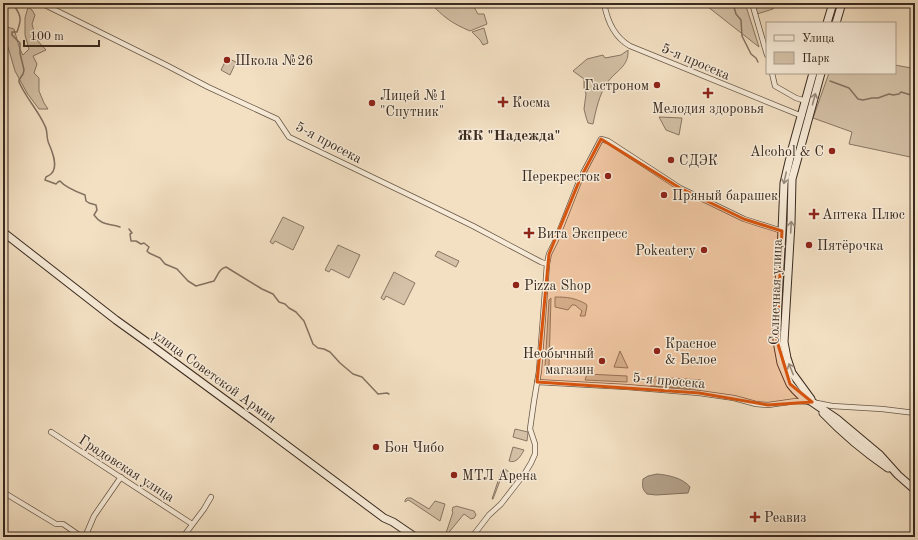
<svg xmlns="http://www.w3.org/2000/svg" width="918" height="540" font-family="'Old Standard TT',serif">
	<rect width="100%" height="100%" fill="#f3e0c3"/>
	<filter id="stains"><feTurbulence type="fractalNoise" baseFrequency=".005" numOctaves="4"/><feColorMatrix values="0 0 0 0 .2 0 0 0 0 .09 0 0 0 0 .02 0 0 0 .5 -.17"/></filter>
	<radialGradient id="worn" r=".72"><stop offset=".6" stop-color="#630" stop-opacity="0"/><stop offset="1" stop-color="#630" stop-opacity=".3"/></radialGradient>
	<!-- green -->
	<g fill="#d4c1a7" stroke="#877663">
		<path d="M430,3H469L474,7L478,14H484L487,24L470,31C451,23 444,17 430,3Z"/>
		<path d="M703,3H745L759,47Z"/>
		<path d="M754,3H777L773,9L757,14Z"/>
		<path d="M28,7L32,10L35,15L32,24L36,39L46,50L33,56L37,64L34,73L39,78V91L44,103L48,109H39L27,93L15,71L8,47L3,37V24L7,27L14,29C17,38 18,47 23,55L29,49L25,35V18Z"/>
		<path d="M484,28L488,43L483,45L480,40L472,32Z"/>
		<path d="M915,47V158L849,144L852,132L813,118L829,73H895V65L911,68Z"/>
		<path d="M628,50C629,67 616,70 607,83C599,95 596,110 593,124L588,123L586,117L584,109L586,94L584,88V79L573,71L587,59L603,55L605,58L621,55Z"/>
		<path d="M227,58L236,62L230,75L221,70Z"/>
		<path d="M659,117L682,118L679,135L666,130Z"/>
		<path d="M283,217L304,227L293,250L275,241L273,244L270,242Z"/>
		<path d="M338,245L360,255L349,278L331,269L329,272L325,270Z"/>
		<path d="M438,251L459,261L456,267L435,256Z"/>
		<path d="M394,272L415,283L404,305L386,296L384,300L381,298Z"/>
		<path d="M555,297C568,297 575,298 586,304L587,306L585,316H580L582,311L575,305H572L568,310L555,307Z"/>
		<path d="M551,298L549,365L545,367L549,300Z"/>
		<path d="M620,351L628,368L614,367Z"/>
		<path d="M587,374L627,376V382L585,380Z"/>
		<path d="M652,377L701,380V388L697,389L651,386Z"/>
		<path d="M515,429L528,432L527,441L513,437Z"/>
		<path d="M513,447L524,450C521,456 516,464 509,461Z"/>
		<path d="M505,469L509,472C510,475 510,478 507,480L501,478L493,499H492L501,472L502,470Z"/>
		<path d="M407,498H411L429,509L435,501L445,504L440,521L410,501L408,500L405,502V500Z"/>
		<path d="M456,506L474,511L476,515L474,518L471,519L464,514L445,537V536L453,512L452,511L453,507H455Z"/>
	</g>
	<!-- water -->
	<path fill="#b4a28b" stroke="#837260" d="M657,474C668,475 683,478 690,487L688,493L656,495L647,494C642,489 642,486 643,479L648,476Z"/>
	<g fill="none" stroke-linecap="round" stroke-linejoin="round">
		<!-- stream -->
		<g stroke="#837260" stroke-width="1.5">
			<path d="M732,3L734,7L736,14L741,20L742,36L751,54L756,58L758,62"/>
			<path d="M15,7C22,17 21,21 17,32H12V35L20,43V53L24,70L23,74L19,80V82C26,98 38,110 45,126C48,131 46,138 49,144C52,151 59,167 51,174C50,175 48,176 46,177L45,180L56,184L58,182L60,181C65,187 77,192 85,195L86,201L89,203L96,205L97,210L94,215C102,226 108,223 120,227"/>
			<path d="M830,81L849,88L858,99L863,100L872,98H878L889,94L893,95L899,94L901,92L911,95L915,94"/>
			<path d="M129,229L132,233L130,234L131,241H136L141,244L144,243L149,247L147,251L149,253L160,258L165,264L177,269L188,281L196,286L214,281C218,275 219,269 226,267L262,289L273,294L279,302L285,304L289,308L296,312L304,321L313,344L318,348L324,349L330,352L340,363L353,374L362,377L378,394L387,393L389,394"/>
		</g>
		<!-- street casing -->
		<g stroke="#685848" stroke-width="6">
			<g id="street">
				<path d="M41,3L166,65L208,87L277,119L289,137L430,205L473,226L541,262L547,264"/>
				<path d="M604,3C607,20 614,37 630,46L802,116"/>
				<path d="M752,3L767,55"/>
				<path d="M3,7L11,3"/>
				<path d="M772,73L775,86L796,98L806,101"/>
				<path d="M537,382L627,387L699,393L734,398L756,404L768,405L796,401L812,402L832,406L882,409L915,413"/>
				<path d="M51,432L192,524"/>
				<path d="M3,492L56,524H63L82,537"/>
				<path d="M85,537L94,516L121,477"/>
				<path d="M183,537L204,509L211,497"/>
				<path d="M472,537L489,515L501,504L525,473L531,463L535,454V444L530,429L534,401L539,371L547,264L549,254L556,240L580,179L601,139L608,141L680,188L744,219L782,231"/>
			</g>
		</g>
		<!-- secondary casing -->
		<g stroke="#3a2a1f" stroke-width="9">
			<g id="secondary">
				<path d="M827,23L833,3"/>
				<path d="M836,23L842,3"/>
				<path d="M813,73L792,149L784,183L782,231L778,300L777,326V341L781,363L790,384L795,390L801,396L812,402L837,419L880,455L898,475L915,490"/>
				<path d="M3,232L116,320L148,343L250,418L384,518L393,522L415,537"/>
				<path d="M811,399L792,373L787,358L784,342L791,223L792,179L821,73"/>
				<path d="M823,413C842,433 866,453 888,468"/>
			</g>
		</g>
		<!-- street -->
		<use href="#street" stroke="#f7ebd8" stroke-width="4.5"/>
		<!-- secondary -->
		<use href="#secondary" stroke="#f7ebd8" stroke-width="7"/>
	</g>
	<!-- one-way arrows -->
	<defs><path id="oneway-shaft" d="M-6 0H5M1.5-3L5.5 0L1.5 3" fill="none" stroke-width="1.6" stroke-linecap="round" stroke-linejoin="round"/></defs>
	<g stroke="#988a7c">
		<use href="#oneway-shaft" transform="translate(814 99) rotate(-75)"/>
		<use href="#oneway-shaft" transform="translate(785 178) rotate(102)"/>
		<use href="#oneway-shaft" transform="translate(791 227) rotate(-87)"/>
		<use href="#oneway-shaft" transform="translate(791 369) rotate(-112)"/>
	</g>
	<!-- marked area -->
	<path fill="#d7540e" fill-opacity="0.2" stroke="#d7540e" stroke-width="3" stroke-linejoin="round" d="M601,139L680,188L744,219L782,231L777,341L790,384L812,402L768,405L699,393L537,382L549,254L580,179Z"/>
	<!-- markers -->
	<g fill="#8f2418" stroke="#f7ebd8" stroke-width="1.5">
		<circle cx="227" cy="60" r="4"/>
		<circle cx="657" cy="85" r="4"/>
		<path d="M706 87h4v4h4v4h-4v4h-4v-4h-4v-4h4z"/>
		<path d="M501 96h4v4h4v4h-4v4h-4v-4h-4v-4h4z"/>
		<circle cx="372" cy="103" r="4"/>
		<circle cx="832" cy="151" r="4"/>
		<circle cx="671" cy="160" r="4"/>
		<circle cx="608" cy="176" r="4"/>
		<circle cx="664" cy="195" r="4"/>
		<path d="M812 208h4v4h4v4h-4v4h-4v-4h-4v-4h4z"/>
		<path d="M527 227h4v4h4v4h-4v4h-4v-4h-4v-4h4z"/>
		<circle cx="809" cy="245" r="4"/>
		<circle cx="704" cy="250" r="4"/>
		<circle cx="516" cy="285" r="4"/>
		<circle cx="657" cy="351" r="4"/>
		<circle cx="602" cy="361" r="4"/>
		<circle cx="376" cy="447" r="4"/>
		<circle cx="454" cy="475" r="4"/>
		<path d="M753 511h4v4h4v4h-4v4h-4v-4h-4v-4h4z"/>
	</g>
	<g text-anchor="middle" stroke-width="3" stroke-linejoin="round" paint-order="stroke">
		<!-- poi labels -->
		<g font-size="14" fill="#3a2a1f" stroke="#f7ebd8" text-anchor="start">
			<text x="235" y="65">Школа №26</text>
			<text x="649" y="90" text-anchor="end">Гастроном</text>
			<text x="380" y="100">Лицей №1<tspan x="380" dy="16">"Спутник"</tspan></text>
			<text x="512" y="107">Косма</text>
			<text x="708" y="113" text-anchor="middle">Мелодия здоровья</text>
			<text x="824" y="156" text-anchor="end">Alcohol &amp; C</text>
			<text x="679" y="165">СДЭК</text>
			<text x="600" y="181" text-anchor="end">Перекресток</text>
			<text x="672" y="200">Пряный барашек</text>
			<text x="822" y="219">Аптека Плюс</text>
			<text x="537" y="238">Вита Экспресс</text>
			<text x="817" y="250">Пятёрочка</text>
			<text x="696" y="255" text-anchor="end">Pokeatery</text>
			<text x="524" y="290">Pizza Shop</text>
			<text x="665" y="348">Красное<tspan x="665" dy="16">&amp; Белое</tspan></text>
			<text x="594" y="358" text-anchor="end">Необычный<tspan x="594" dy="16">магазин</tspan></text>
			<text x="384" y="452">Бон Чибо</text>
			<text x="462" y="480">МТЛ Арена</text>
			<text x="764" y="522">Реавиз</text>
		</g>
		<!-- street labels -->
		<g font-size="14" fill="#3a2a1f" stroke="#f7ebd8">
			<text transform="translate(696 61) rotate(23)" y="5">5-я просека</text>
			<text transform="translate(329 142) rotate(28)" y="5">5-я просека</text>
			<text transform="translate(775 292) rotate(-88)" y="5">Солнечная улица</text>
			<text transform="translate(215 376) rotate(36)" y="5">улица Советской Армии</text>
			<text transform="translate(669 380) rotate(5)" y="5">5-я просека</text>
			<text transform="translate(127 468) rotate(33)" y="5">Градовская улица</text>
		</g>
		<!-- neighbourhood labels -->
		<g font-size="15" font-weight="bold" fill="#3a2a1f" stroke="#f7ebd8">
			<text x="509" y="140">ЖК "Надежда"</text>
		</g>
	</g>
	<!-- margin -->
	<rect width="918" height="540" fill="none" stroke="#f3e0c3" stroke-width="16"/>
	<rect x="4" y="4" width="910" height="532" fill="none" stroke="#3a2a1f" stroke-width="2"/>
	<rect x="8" y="8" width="902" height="524" fill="none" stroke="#3a2a1f"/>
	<!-- legend -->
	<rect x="766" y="22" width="130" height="52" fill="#f7ebd8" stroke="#ab9e8e"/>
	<rect x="774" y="35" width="20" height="6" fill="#f7ebd8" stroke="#ab9e8e"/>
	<text x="802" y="42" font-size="12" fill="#3a2a1f">Улица</text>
	<rect x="774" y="52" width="20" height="12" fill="#d4c1a7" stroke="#ab9e8e"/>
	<text x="802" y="62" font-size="12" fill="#3a2a1f">Парк</text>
	<!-- scale -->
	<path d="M24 40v6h75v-6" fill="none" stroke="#3a2a1f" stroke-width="2"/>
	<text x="30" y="40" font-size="12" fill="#3a2a1f" stroke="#f7ebd8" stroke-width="3" paint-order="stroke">100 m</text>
	<rect width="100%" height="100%" filter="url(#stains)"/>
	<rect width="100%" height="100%" fill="url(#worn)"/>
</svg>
